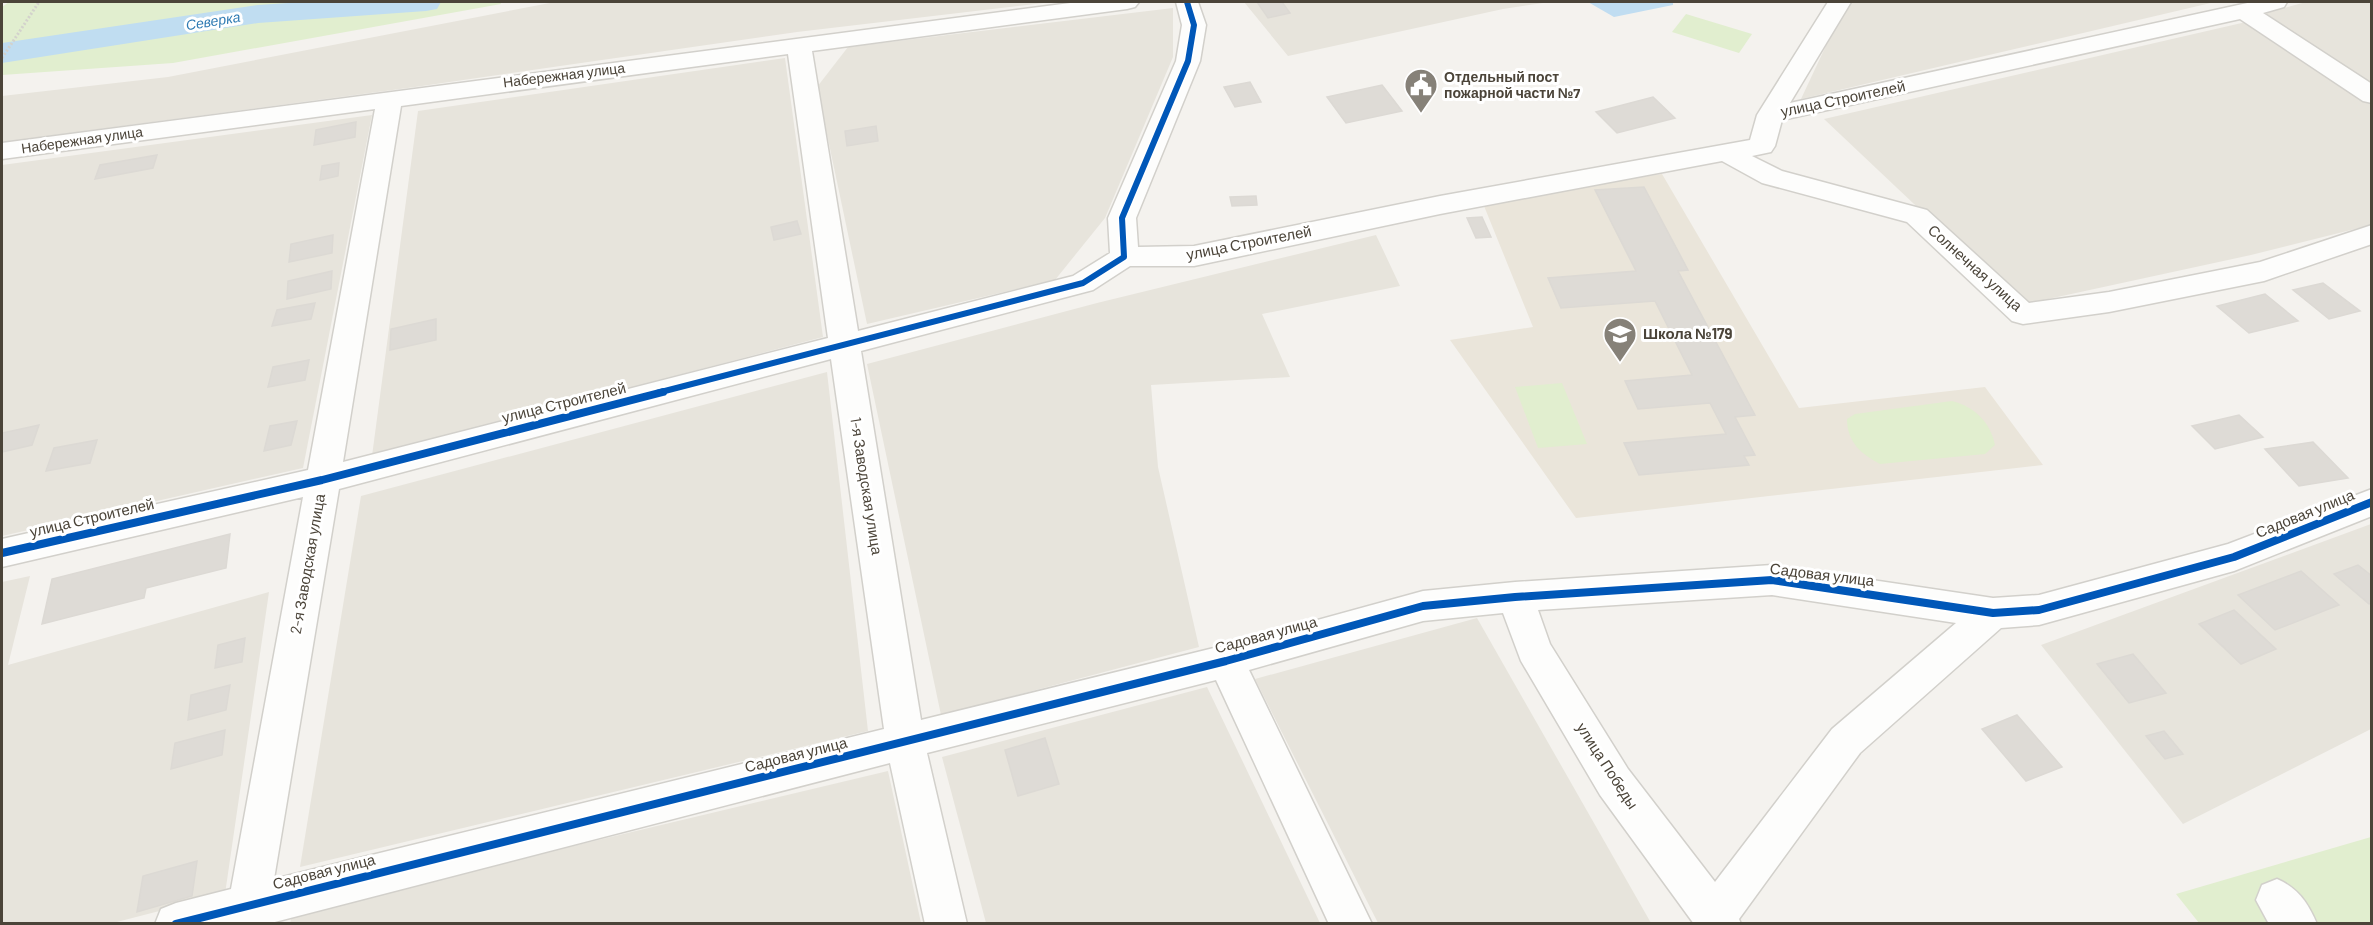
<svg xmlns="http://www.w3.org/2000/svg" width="2373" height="925" font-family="Barlow,sans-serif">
	<rect width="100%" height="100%" fill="#f4f2ee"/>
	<!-- residential -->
	<g fill="#e7e4dc">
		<path d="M555,2H1052L797,32L415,87L2,142V96L168,77Z"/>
		<path d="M1244,2H1550L1503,9L1288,56Z"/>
		<path d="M1850,2H2215L1801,99L1838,20Z"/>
		<path d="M2306,2H2371V89L2259,15Z"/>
		<path d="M1173,8V57L1105,218L1055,280L867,324L817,87L848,47Z"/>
		<path d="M2246,22L2371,103V225L2251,255L2021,305L1824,119Z"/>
		<path d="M785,58L823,337L372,456L418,111Z"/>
		<path d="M372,115L303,468L2,536V165Z"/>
		<path d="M1376,235L1400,286L1262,314L1290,377L1151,385L1158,467L1199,647L941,715L867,364L1097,303Z"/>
		<path d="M827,372L868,731L300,867L361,496Z"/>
		<path d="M2371,524V729L2183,824L2041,645Z"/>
		<path d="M30,576L8,665L269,592L225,894L113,923H2V582Z"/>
		<path d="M1477,618L1651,923H1378L1255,679Z"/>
		<path d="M1207,687L1320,923H986L942,757Z"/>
		<path d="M888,771L921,923L290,924L292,913Z"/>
	</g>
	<!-- education -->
	<path fill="#eae5da" d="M1662,174L1799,408L1985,387L2043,465L1576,518L1450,340L1533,327L1482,201Z"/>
	<!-- green -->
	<g fill="#e1eecf">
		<path d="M9,2H500L501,4L173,63L2,75V7Z"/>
		<path d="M1686,14L1752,34L1739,53L1672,32Z"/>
		<path d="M1562,383L1587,444L1538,448L1515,387Z"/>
		<path d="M1952,401C1975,407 1990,422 1995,445L1985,454L1880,464C1861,454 1847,442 1847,419L1855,414Z"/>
		<path d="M2371,837V923H2199L2176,894Z"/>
	</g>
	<!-- water -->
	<path fill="#c0ddf1" d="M1588,2H1673V5L1614,17Z"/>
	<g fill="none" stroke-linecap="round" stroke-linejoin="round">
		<!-- river -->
		<path fill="#c0ddf1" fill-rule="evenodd" d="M303,2H441L437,9L426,11L258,23L2,63V43L258,5Z"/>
	</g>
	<!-- building -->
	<g fill="#dedbd6" stroke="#dcd9d4" stroke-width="1.5">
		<path d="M1257,2H1282L1290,13L1268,18Z"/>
		<path d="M1250,82L1261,102L1235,107L1224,87Z"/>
		<path d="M1382,85L1402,111L1346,123L1327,97Z"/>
		<path d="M1653,97L1675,118L1617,133L1596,112Z"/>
		<path d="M356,122L355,137L314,145L316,130Z"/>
		<path d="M876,126L878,141L847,146L845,131Z"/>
		<path d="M157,155L153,168L95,179L100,165Z"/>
		<path d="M339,163L338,176L320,180L322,166Z"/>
		<path d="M1644,187L1688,270L1678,271L1755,415L1735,417L1755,455L1744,456L1749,465L1639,475L1624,443L1726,434L1710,403L1638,409L1625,381L1692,375L1655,301L1561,308L1548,278L1636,271L1595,190Z"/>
		<path d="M1256,196L1257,205L1232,206L1230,197Z"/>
		<path d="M1482,217L1491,237L1476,238L1467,218Z"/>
		<path d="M797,221L801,234L774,240L771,227Z"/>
		<path d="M333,235L332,253L289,262L291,244Z"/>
		<path d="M332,271L331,289L287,299L288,281Z"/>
		<path d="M2323,283L2360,311L2329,319L2293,290Z"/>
		<path d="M2265,294L2298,321L2249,333L2217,306Z"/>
		<path d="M315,303L311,319L272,326L277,310Z"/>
		<path d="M436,319V340L390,350L391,329Z"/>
		<path d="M309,360L305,380L268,387L273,367Z"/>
		<path d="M2239,415L2263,437L2215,449L2192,426Z"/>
		<path d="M297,421L291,445L264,451L270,426Z"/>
		<path d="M39,425L32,445L2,452V433Z"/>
		<path d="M97,440L90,463L46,471L54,448Z"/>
		<path d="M2313,442L2348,478L2299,486L2265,449Z"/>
		<path d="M230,534L226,568L146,588L144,598L42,624L52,579Z"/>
		<path d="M2358,565L2372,576V603L2369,604L2334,574Z"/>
		<path d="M2301,571L2339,605L2275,630L2238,595Z"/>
		<path d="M2234,610L2276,649L2241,664L2199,624Z"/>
		<path d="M245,638L242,662L215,668L218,645Z"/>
		<path d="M2133,654L2166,693L2129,703L2097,664Z"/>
		<path d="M230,685L226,710L188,720L191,695Z"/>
		<path d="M2017,715L2062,767L2026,781L1982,729Z"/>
		<path d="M225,730L222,755L171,769L175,743Z"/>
		<path d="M2164,731L2183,754L2165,759L2146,736Z"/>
		<path d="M1045,738L1059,784L1018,796L1005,750Z"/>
		<path d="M197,861L192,896L137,912L143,876Z"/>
	</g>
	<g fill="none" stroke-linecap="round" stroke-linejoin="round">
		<!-- minor casing -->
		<g stroke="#d2d0cb" stroke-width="3">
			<g id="minor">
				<path d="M1078,2H1139L1135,7L1127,9L812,51L858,331L1073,276L1110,253L1108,218L1176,61L1182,25L1176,2H1198L1206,25L1200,61L1136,218L1138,247L1194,246L1440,196L1750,140L1757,115L1828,2H1851L1790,103L2252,2H2287L2284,7L2263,13L2372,84V103L2363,101L2240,19L1782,120L1775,146L1771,152L1752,156L1782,171L1927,210L2029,303L2109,292L2260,262L2372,225V244L2264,281L2109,312L2023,324L2012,321L1907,222L1762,183L1722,161L1440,214L1194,266H1130L1093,290L861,351L921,720L1226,645L1423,591L1515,582L1772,565L1993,598L2039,595L2228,544L2372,489V516L2234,571L2039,625L2001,628L1860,753L1739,919L1741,924H1694L1600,795L1521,661L1503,613L1423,621L1249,670L1372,924H1329L1216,680L927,753L967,924H925L890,763L267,924H155L161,909L176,903L231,889L303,497L2,567V539L308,470L375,109L2,159V143ZM788,54L828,338L343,462L401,106ZM831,359L884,729L274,879L339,489ZM1772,595L1956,623L1832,729L1715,882L1628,769L1550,644L1538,610Z"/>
				<path d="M2277,879C2298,888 2308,903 2317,924H2269L2256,900L2262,885Z"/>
			</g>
		</g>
		<!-- path -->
		<path stroke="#d3d2cc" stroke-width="3" stroke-dasharray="2 2" stroke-linecap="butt" d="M2,58L39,2"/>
		<!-- minor -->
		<use href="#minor" fill="#fdfdfc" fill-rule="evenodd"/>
		<!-- cycleway-far1 casing -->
		<g stroke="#fff" stroke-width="9">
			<path id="cycleway-far1" d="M657,393L1083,283L1124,257L1122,218L1188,61L1194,25L1187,2"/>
		</g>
		<!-- cycleway casing -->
		<g stroke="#fff" stroke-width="12">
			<g id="cycleway">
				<path d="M2,553L322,480L663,392"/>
				<path d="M176,924L1226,661L1423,606L1515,597L1772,580L1993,613L2039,610L2234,557L2372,502"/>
			</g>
		</g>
		<!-- cycleway-far1 -->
		<use href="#cycleway-far1" stroke="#0057b8" stroke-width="6"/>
		<!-- cycleway -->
		<use href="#cycleway" stroke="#0057b8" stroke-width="8"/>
	</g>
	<!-- icons -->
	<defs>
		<g id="civic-pin" transform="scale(1.725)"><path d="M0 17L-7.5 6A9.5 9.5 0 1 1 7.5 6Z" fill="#868178" stroke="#fff"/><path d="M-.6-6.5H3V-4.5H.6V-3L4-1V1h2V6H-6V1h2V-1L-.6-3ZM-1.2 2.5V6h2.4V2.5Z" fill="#fff"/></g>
		<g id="school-pin" transform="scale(1.725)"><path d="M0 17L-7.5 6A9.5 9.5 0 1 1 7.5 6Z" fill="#868178" stroke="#fff"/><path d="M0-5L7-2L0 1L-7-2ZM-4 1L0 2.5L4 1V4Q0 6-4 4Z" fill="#fff"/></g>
	</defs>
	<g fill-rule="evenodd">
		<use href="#civic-pin" x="1421" y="85"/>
		<use href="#school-pin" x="1620" y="334"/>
	</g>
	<g text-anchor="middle" stroke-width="6" stroke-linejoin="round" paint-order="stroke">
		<!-- far-water labels -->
		<g font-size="14" font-style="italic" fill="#2e7ab2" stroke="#fff">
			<text transform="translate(213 21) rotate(-9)" y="5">Северка</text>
		</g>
		<!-- far-street labels -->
		<g font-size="14" fill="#4b4439" stroke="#fff">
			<text transform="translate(564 75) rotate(-7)" y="5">Набережная улица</text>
			<text transform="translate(82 140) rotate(-8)" y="5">Набережная улица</text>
		</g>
		<!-- far-poi labels -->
		<g font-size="14" font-weight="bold" fill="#4b4439" stroke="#fff" text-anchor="start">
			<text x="1444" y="82">Отдельный пост<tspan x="1444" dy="16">пожарной части №7</tspan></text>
		</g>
		<!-- street labels -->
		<g font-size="15" fill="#4b4439" stroke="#fff">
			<text transform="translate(1843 99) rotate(-12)" y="5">улица Строителей</text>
			<text transform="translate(1249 243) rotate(-11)" y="5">улица Строителей</text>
			<text transform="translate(1975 268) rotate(42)" y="5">Солнечная улица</text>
			<text transform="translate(564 403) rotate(-14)" y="5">улица Строителей</text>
			<text transform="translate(866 486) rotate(81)" y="5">1-я Заводская улица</text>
			<text transform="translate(2305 514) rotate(-22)" y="5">Садовая улица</text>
			<text transform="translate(92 518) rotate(-13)" y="5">улица Строителей</text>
			<text transform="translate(308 564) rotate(-80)" y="5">2-я Заводская улица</text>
			<text transform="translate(1822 575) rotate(7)" y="5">Садовая улица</text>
			<text transform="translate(1266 635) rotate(-15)" y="5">Садовая улица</text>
			<text transform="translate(796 755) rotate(-14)" y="5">Садовая улица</text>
			<text transform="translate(1607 766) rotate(57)" y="5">улица Победы</text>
			<text transform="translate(324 872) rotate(-14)" y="5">Садовая улица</text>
		</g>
		<!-- poi labels -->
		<g font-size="15" font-weight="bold" fill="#4b4439" stroke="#fff" text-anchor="start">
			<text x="1643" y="339">Школа №179</text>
		</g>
	</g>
	<!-- border -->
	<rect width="2373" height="925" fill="none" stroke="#4b4439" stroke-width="6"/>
</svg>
